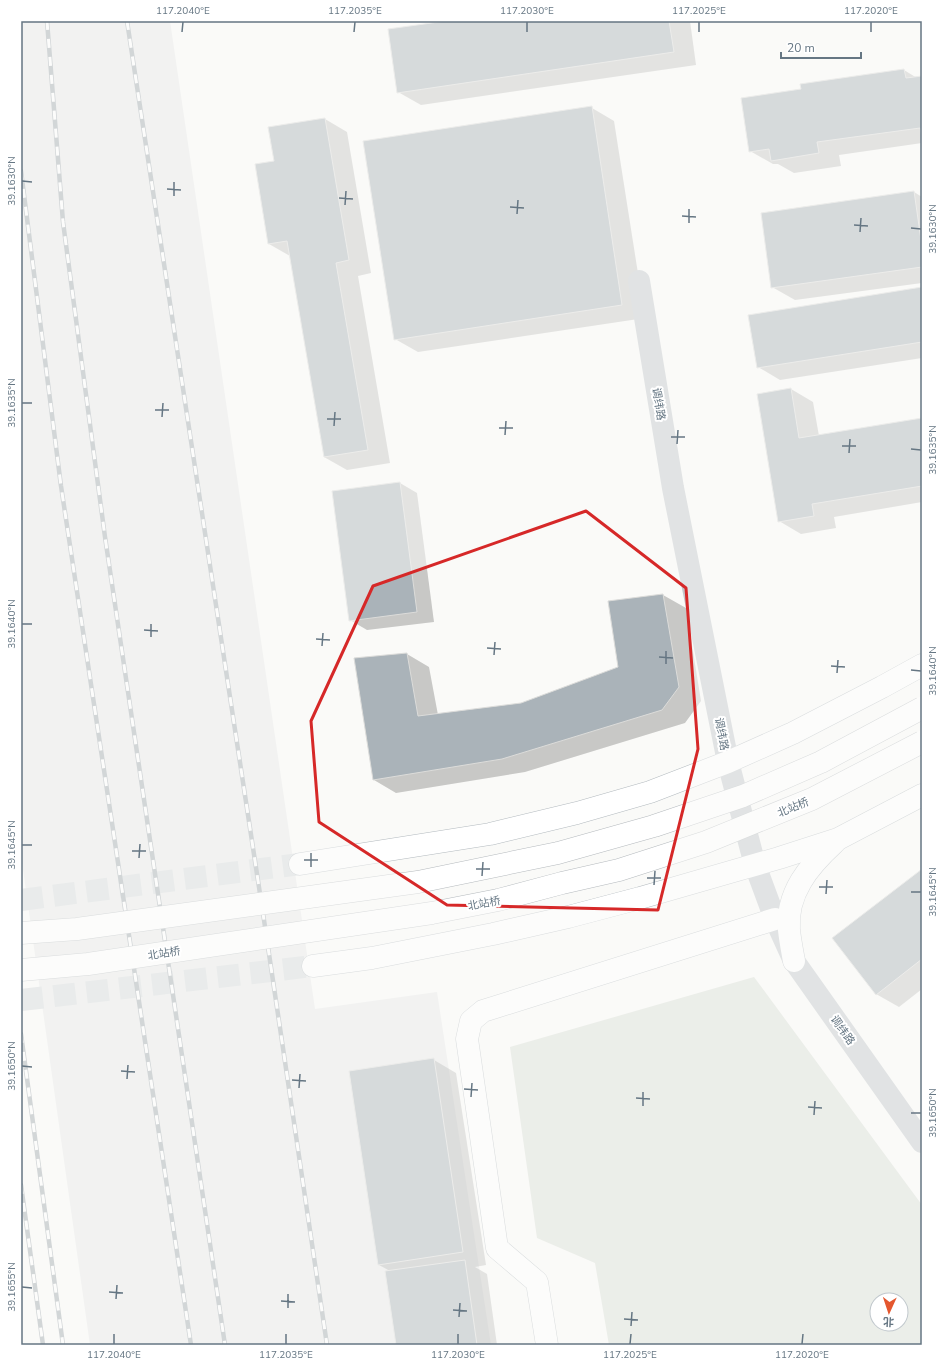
<svg xmlns="http://www.w3.org/2000/svg" width="943" height="1366" font-family="'Nunito Sans','Noto Sans SC',sans-serif">
	<rect width="100%" height="100%" fill="#fafaf8"/>
	<!-- built -->
	<path fill="#e8e9e9" d="M21,21H170L315,1009L437,992L491,1345H90L21,855Z"/>
	<!-- green -->
	<path fill="#dadfd7" fill-rule="evenodd" d="M754,977L922,1205V1345H609L595,1263L537,1238L510,1047ZM877,1300H901V1324H877Z"/>
	<!-- shadow -->
	<g fill="#0003">
		<path d="M453,21H690L696,65L421,105L398,92Z"/>
		<path d="M904,70L917,78L922,77V143L839,155L841,166L794,173L778,164H773L750,151L802,90Z"/>
		<path d="M592,108L614,121L645,318L418,352L395,339Z"/>
		<path d="M325,119L347,132L371,273L358,276L390,463L347,470L324,457L290,256L269,244L275,161Z"/>
		<path d="M914,192L922,197V283L795,300L772,287Z"/>
		<path d="M922,288V358L780,380L758,367Z"/>
		<path d="M791,389L813,402L819,436L922,419V502L834,517L836,528L801,534L779,521Z"/>
		<path d="M400,483L417,493L434,622L367,630L350,620Z"/>
		<path d="M663,595L686,608L701,701L685,723L525,772L396,793L374,780L407,654L429,667L438,715L521,704L619,668L610,601Z"/>
		<path d="M922,870V989L899,1007L876,994Z"/>
		<path d="M434,1060L456,1073L486,1265L475,1267L487,1274L497,1345H397L390,1271L379,1265Z"/>
	</g>
	<!-- building -->
	<g fill="#aab3b9" stroke="#dcdcda">
		<path d="M446,21H669L674,52L397,93L388,29Z"/>
		<path d="M904,69L906,78L922,76V137L920,128L817,142L819,153L771,161L769,149L749,152L741,98L801,89L800,84Z"/>
		<path d="M592,106L622,305L394,340L363,141Z"/>
		<path d="M325,118L349,260L336,263L368,450L324,457L287,241L268,244L255,164L274,161L268,127Z"/>
		<path d="M914,191L922,247V267L771,288L761,213Z"/>
		<path d="M922,287V342L757,368L748,315Z"/>
		<path d="M791,388L799,438L922,418V486L812,504L814,516L778,522L757,394Z"/>
		<path d="M400,482L417,612L349,621L332,491Z"/>
		<path d="M663,594L679,687L662,710L502,759L373,780L354,658L407,653L418,716L521,703L618,667L608,601Z"/>
		<path d="M922,869V959L876,995L832,938Z"/>
		<path d="M434,1058L463,1252L378,1265L349,1071Z"/>
		<path d="M465,1260L477,1345H396L385,1271Z"/>
	</g>
	<g fill="none" stroke-linecap="round" stroke-linejoin="round">
		<!-- secondary-tunnel -->
		<g stroke="#d5d9db" stroke-width="22" stroke-dasharray="22 11" stroke-linecap="butt">
			<path d="M21,900L300,864"/>
			<path d="M21,1000L313,966"/>
		</g>
		<!-- secondary casing -->
		<g stroke="#b3babf" stroke-width="23">
			<g id="secondary">
				<path d="M300,864L490,834L577,813L650,792L728,762L793,733L882,687L922,665"/>
				<path d="M794,961C792,950 790,940 789,930C786,893 809,866 834,843"/>
				<path d="M313,966L372,958L493,934L568,917L640,898L779,858L838,839L922,795"/>
				<path d="M547,1345L537,1282L497,1248L467,1039L471,1021L483,1011L775,919"/>
			</g>
		</g>
		<!-- street -->
		<path stroke="#c3c8cc" stroke-width="22" d="M639,281L673,488L728,762L755,865L775,919L794,961L922,1142"/>
		<!-- secondary -->
		<use href="#secondary" stroke="#fff" stroke-width="22"/>
		<!-- rail casing -->
		<g stroke="#a2aab0" stroke-width="4.5">
			<g id="rail">
				<path d="M47,21L63,222L105,537L225,1345"/>
				<path d="M127,21L264,920L327,1345"/>
				<path d="M21,171L61,486L191,1345"/>
				<path d="M21,1034L63,1345"/>
				<path d="M21,1185L43,1345"/>
			</g>
		</g>
		<!-- rail -->
		<use href="#rail" stroke="#fff" stroke-width="3" stroke-dasharray="9" stroke-linecap="butt"/>
		<!-- primary-bridge casing -->
		<g stroke="#b5babe" stroke-width="23" stroke-linecap="butt">
			<g id="primary-bridge">
				<path d="M21,933L77,929L418,882L558,853L654,826L743,796L821,762L922,708"/>
				<path d="M21,970L88,964L432,913L498,900L562,883L619,870L706,842L812,799L922,742"/>
			</g>
		</g>
		<!-- primary-bridge -->
		<use href="#primary-bridge" stroke="#fff" stroke-width="22"/>
	</g>
	<!-- marked area -->
	<path d="M0 0H943V1366H0ZM586,511L686,588L698,749L658,910L447,905L319,822L311,721L373,586Z" fill="#fafaf8" fill-opacity=".55" fill-rule="evenodd"/>
	<path fill="none" stroke="#d62828" stroke-width="3" stroke-linejoin="round" d="M586,511L686,588L698,749L658,910L447,905L319,822L311,721L373,586Z"/>
	<!-- ticks -->
	<path fill="none" stroke="#657683" stroke-width="1.5" d="M182,32L183,22M354,32L355,22M527,32V22M699,32V22M871,32V22M22,181L32,182M167,189L181,190M174,196V182M339,198L353,199M345,205L346,191M510,207L524,208M517,214L518,200M682,216L696,217M689,223V209M854,225L868,226M911,228L921,229M860,232L861,218M22,403H32M155,410H169M162,417L163,403M327,419H341M334,426L335,412M499,428H513M505,435L506,421M671,437H685M677,444L678,430M842,446H856M911,449L921,450M849,453L850,439M22,624H32M144,630L158,631M151,637V624M316,639L330,640M322,646L323,633M487,648L501,649M494,655L495,642M659,657L673,658M666,664V651M831,666L845,667M911,670L921,671M837,673L838,660M22,845H32M132,851H146M139,858L140,844M304,860H318M311,867V853M476,869H490M482,876L483,862M647,878H661M654,885L655,871M819,887H833M911,892H921M826,894L827,880M22,1066L32,1067M121,1071L135,1072M127,1079L128,1065M292,1080L306,1081M299,1088L300,1074M464,1089L478,1090M471,1097L472,1083M636,1098L650,1099M643,1106V1092M808,1107L822,1108M911,1113H921M814,1115L815,1101M22,1287L32,1288M109,1292L123,1293M116,1299L117,1285M281,1301L295,1302M288,1308V1294M453,1310L467,1311M459,1317L460,1303M624,1319L638,1320M631,1326L632,1312M114,1344V1334M286,1344V1334M458,1344V1334M630,1344L631,1334M802,1344L803,1334"/>
	<g text-anchor="middle" stroke-width="4" stroke-linejoin="round" paint-order="stroke">
		<!-- street labels -->
		<g font-size="11" fill="#657683" stroke="#fff">
			<text transform="translate(659 404) rotate(81)" y="4">调纬路</text>
			<text transform="translate(722 734) rotate(79)" y="4">调纬路</text>
			<text transform="translate(793 807) rotate(-22)" y="4">北站桥</text>
			<text transform="translate(484 903) rotate(-11)" y="4">北站桥</text>
			<text transform="translate(164 953) rotate(-9)" y="4">北站桥</text>
			<text transform="translate(843 1030) rotate(55)" y="4">调纬路</text>
		</g>
	</g>
	<!-- border -->
	<rect width="943" height="1366" fill="none" stroke="#ffffff" stroke-width="44"/>
	<!-- north arrow -->
	<g transform="translate(889 1312) rotate(183)"><circle r="19" fill="#ffffff" stroke="#c1c8cd"/>
	<path d="M0-3L7 15L0 10L-7 15Z" fill="#e4572e"/>
	<text y="-6" font-size="11" font-weight="bold" text-anchor="middle" fill="#657683">北</text>
	</g>
	<!-- scale -->
	<path d="M781 52v6h80v-6" fill="none" stroke="#657683" stroke-width="2"/>
	<text x="787" y="52" font-size="12" fill="#657683" stroke="#ffffff" stroke-width="3" paint-order="stroke">20 m</text>
	<rect x="22" y="22" width="899" height="1322" fill="none" stroke="#657683" stroke-width="1.5"/>
	<g font-size="10" text-anchor="middle" fill="#657683">
		<text x="183" y="14">117.2040°E</text>
		<text x="355" y="14">117.2035°E</text>
		<text x="527" y="14">117.2030°E</text>
		<text x="699" y="14">117.2025°E</text>
		<text x="871" y="14">117.2020°E</text>
		<text transform="translate(11 181) rotate(-90)" y="4">39.1630°N</text>
		<text transform="translate(932 229) rotate(-90)" y="4">39.1630°N</text>
		<text transform="translate(11 403) rotate(-90)" y="4">39.1635°N</text>
		<text transform="translate(932 450) rotate(-90)" y="4">39.1635°N</text>
		<text transform="translate(11 624) rotate(-90)" y="4">39.1640°N</text>
		<text transform="translate(932 671) rotate(-90)" y="4">39.1640°N</text>
		<text transform="translate(11 845) rotate(-90)" y="4">39.1645°N</text>
		<text transform="translate(932 892) rotate(-90)" y="4">39.1645°N</text>
		<text transform="translate(11 1066) rotate(-90)" y="4">39.1650°N</text>
		<text transform="translate(932 1113) rotate(-90)" y="4">39.1650°N</text>
		<text transform="translate(11 1287) rotate(-90)" y="4">39.1655°N</text>
		<text x="114" y="1358">117.2040°E</text>
		<text x="286" y="1358">117.2035°E</text>
		<text x="458" y="1358">117.2030°E</text>
		<text x="630" y="1358">117.2025°E</text>
		<text x="802" y="1358">117.2020°E</text>
	</g>
</svg>
